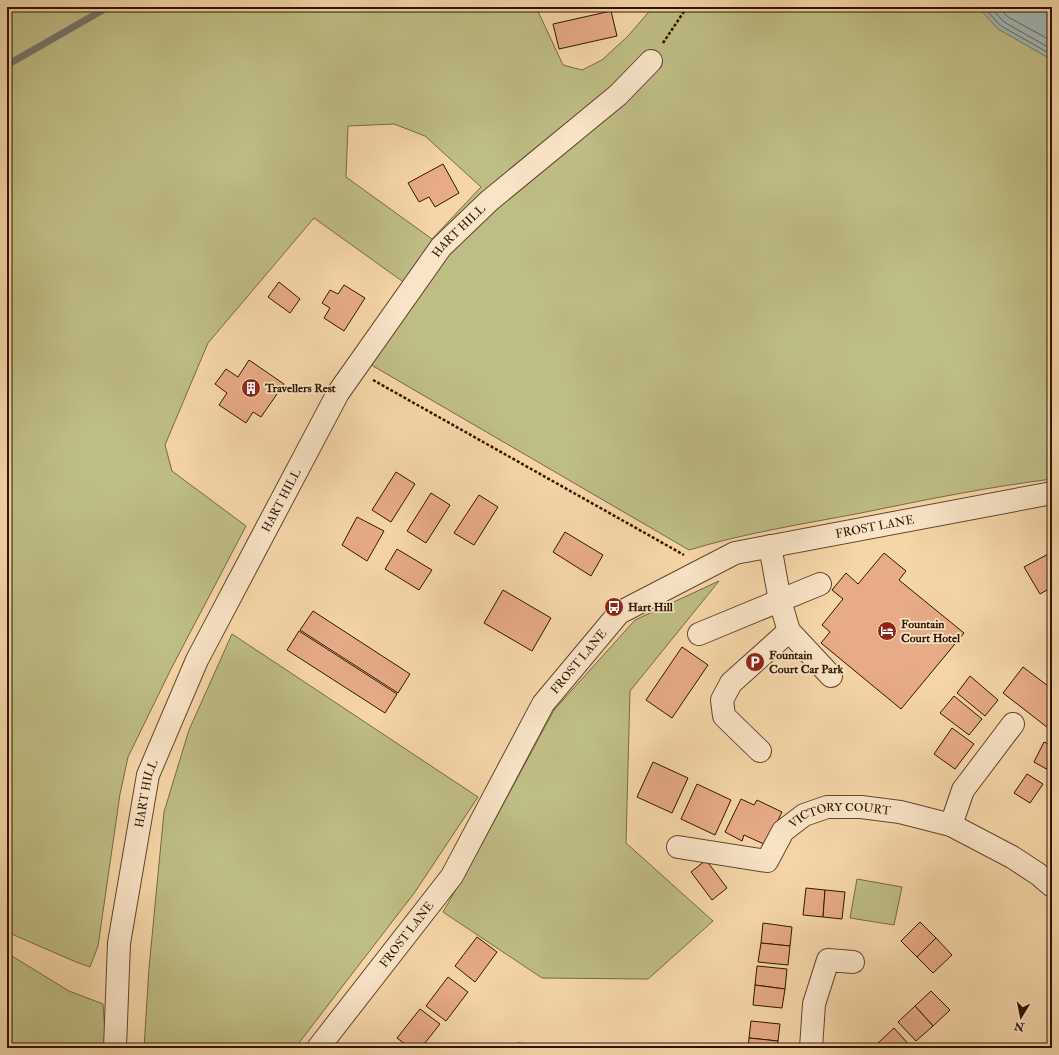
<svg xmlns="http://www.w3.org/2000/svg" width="1059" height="1055" font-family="'IM FELL Double Pica',serif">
	<rect width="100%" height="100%" fill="#f6d6a9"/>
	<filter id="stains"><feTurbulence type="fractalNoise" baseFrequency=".005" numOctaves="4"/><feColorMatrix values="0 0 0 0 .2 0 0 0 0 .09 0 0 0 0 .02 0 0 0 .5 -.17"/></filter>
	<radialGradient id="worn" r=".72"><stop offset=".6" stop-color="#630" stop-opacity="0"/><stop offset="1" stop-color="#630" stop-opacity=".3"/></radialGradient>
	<!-- green -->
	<g fill="#bfbd86" stroke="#786943" fill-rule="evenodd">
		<path d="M7,7H536L563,65L582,70L602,60L628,36L653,7H1052V479C988,487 924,500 861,513C803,524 745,533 689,550L361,359L409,286L314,218L208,343L165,445L172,471L246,526L171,669L128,757L120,794L98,946L90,967L76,962L7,932ZM394,124L425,136L481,187L432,239L346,177L348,126Z"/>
		<path d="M719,581L630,691L626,843L713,921L648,979L542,978L443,912L477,853L554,710L635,620Z"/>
		<path d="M232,634L478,797L415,892L295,1048H144L149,968L164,812L189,730Z"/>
		<path d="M857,879L902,887L894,925L850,918Z"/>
		<path d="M7,953L69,991L103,1004L106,1048H7Z"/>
	</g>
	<!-- water -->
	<path fill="#a1b7b3" stroke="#74766b" d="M978,7H1052V56L1047,57L998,29Z"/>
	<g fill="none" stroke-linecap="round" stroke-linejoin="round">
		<!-- shore -->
		<g stroke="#68665a" stroke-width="1">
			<path d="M983,7L1001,26L1047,52H1052"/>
			<path d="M990,7L1004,22L1048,47H1052"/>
			<path d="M998,7L1008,17L1052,41"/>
		</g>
		<!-- stream -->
		<path stroke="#74766b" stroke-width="7" d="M7,65L108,7"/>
	</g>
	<!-- building -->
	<g fill="#e7ab87" stroke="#301500">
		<path d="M611,11L617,36L559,49L553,24Z"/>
		<path d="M443,164L459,193L435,207L429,197L419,202L408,183Z"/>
		<path d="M279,282L300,299L290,313L268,297Z"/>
		<path d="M344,285L365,298L344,331L324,318L330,308L322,303L330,290L338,294Z"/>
		<path d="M249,360L284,384L261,417L253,412L246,423L219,405L227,393L215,384L226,369L238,377Z"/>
		<path d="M396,472L415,484L391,522L372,510Z"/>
		<path d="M431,493L450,505L426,543L407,531Z"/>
		<path d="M479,495L498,507L474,545L454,533Z"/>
		<path d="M357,517L384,531L367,561L342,545Z"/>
		<path d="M565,532L603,555L591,576L553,552Z"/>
		<path d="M397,549L432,570L419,590L385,569Z"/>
		<path d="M1052,552V587L1040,594L1024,567Z"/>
		<path d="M884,553L906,571L899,580L964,633L901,709L821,643L830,632L822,625L843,599L832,590L846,573L858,584Z"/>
		<path d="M503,590L551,618L532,651L484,623Z"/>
		<path d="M313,611L410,674L398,693L300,630Z"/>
		<path d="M299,631L397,694L385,713L287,650Z"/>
		<path d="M682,647L708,665L672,718L646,700Z"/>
		<path d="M1023,667L1052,689V731L1003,693Z"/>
		<path d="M970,676L998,700L985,716L957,693Z"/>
		<path d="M954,696L982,719L969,735L940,713Z"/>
		<path d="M952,728L974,744L955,769L934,754Z"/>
		<path d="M1044,742L1052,746V768L1050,771L1034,762Z"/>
		<path d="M653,762L688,778L672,813L637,797Z"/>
		<path d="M1027,774L1043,784L1030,803L1014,793Z"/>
		<path d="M697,784L731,800L715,835L681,819Z"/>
		<path d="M741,799L754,805L757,800L782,812L766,845L744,835L742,841L725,832Z"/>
		<path d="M706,860L727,888L712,900L691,872Z"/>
		<path d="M806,888L825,890L823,917L803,915Z"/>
		<path d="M825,890L845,892L842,919L823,917Z"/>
		<path d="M920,922L936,938L917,957L901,941Z"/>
		<path d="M763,923L792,927L790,946L761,943Z"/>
		<path d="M477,937L497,952L475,982L455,966Z"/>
		<path d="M936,938L952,955L933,973L917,957Z"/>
		<path d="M761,943L790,946L788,965L758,962Z"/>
		<path d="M757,966L787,969L785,989L755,985Z"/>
		<path d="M448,977L468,992L446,1021L426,1006Z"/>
		<path d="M755,985L785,989L782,1008L753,1005Z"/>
		<path d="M931,991L950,1010L933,1026L915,1006Z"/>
		<path d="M915,1006L933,1026L916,1041L898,1022Z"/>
		<path d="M420,1009L440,1024L421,1048H410L397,1038Z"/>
		<path d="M751,1021L780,1024L778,1041L749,1038Z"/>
		<path d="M894,1028L912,1048H881L877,1044Z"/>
		<path d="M749,1038L778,1041V1048H748Z"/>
		<path d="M518,1043L540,1045V1048H517Z"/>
		<path d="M540,1045L563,1047V1048H540Z"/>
	</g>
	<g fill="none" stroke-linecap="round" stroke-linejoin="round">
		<!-- minor casing -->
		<g stroke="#62452a" stroke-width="24">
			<g id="minor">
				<path d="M770,546L780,601L789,631L831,676"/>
				<path d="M699,634L820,584"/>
				<path d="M760,751L724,716L722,700L731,683L789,631"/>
				<path d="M951,825L963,790L1013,724"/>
				<path id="s1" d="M678,847L767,861L783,831L804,815L827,807H861L900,812L951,825L1012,857L1038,874L1052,886"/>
				<path id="s2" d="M115,1048L119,943L148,775L197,660L338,393L441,247L489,201L618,95L651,61"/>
				<path id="s3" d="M318,1048L452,876L543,704L619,613L735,553L1052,493"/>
				<path d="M811,1048L814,1004L828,960L853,962"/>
			</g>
		</g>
		<!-- path -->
		<g stroke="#301500" stroke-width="2.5" stroke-dasharray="3 2" stroke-linecap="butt">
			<path d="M663,43L687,7"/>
			<path d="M373,380L684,555"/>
		</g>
		<!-- minor -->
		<use href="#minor" stroke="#f9e4c7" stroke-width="22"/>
	</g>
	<!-- icons -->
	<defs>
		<g id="building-disc" transform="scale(1)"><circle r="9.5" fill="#8f2418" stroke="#f9e4c7"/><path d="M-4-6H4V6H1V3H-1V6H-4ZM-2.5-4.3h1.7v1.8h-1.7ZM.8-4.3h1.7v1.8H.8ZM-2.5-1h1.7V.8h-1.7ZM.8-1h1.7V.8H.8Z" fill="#fff"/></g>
		<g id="bus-disc" transform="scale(1)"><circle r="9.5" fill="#8f2418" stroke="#f9e4c7"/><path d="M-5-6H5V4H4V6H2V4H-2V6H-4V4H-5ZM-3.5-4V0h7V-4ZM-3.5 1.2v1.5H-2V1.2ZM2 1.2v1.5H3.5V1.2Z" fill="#fff"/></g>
		<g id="hotel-disc" transform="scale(1)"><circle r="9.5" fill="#8f2418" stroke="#f9e4c7"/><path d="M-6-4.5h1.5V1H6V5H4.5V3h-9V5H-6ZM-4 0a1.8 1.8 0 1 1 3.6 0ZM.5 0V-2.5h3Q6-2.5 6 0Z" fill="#fff"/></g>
		<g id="parking-disc" transform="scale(1)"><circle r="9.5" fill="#8f2418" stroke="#f9e4c7"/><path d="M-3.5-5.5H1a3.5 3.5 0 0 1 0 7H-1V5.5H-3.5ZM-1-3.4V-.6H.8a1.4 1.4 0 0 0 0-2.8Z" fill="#fff"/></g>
	</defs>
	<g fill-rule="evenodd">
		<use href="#building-disc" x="251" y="388"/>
		<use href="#bus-disc" x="614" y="607"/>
		<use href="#hotel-disc" x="887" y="631"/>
		<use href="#parking-disc" x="755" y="662"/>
	</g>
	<g text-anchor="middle" stroke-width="3.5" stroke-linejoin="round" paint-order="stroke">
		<!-- street labels -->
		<g font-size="12" fill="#301500" stroke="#f9e4c7">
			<text dy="4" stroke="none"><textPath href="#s2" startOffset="905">HART HILL</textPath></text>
			<text dy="4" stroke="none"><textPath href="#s2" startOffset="581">HART HILL</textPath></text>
			<text dy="4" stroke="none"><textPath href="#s3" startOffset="804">FROST LANE</textPath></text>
			<text dy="4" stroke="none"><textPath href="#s3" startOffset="468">FROST LANE</textPath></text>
			<text dy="4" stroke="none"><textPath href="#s2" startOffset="257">HART HILL</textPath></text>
			<text dy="4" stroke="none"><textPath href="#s1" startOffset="186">VICTORY COURT</textPath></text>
			<text dy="4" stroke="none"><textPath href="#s3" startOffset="144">FROST LANE</textPath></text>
		</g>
		<!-- poi labels -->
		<g font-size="12" font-weight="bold" fill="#301500" stroke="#f9e4c7" text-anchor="start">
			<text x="265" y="392">Travellers Rest</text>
			<text x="628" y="611">Hart Hill</text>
			<text x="901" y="628">Fountain<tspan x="901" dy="14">Court Hotel</tspan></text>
			<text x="769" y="659">Fountain<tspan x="769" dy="14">Court Car Park</tspan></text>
		</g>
	</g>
	<!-- margin -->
	<rect width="1059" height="1055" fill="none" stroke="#f6d6a9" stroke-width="24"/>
	<rect x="8" y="8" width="1043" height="1039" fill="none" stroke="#301500" stroke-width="2"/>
	<rect x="12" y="12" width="1035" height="1031" fill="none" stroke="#301500"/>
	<!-- north arrow -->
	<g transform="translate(1021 1017) rotate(190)" stroke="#f9e4c7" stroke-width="3" paint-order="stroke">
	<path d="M0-3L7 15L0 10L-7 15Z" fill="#301500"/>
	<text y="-6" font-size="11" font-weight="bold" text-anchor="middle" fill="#301500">N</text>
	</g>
	<rect width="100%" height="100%" filter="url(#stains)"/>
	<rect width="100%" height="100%" fill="url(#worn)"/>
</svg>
